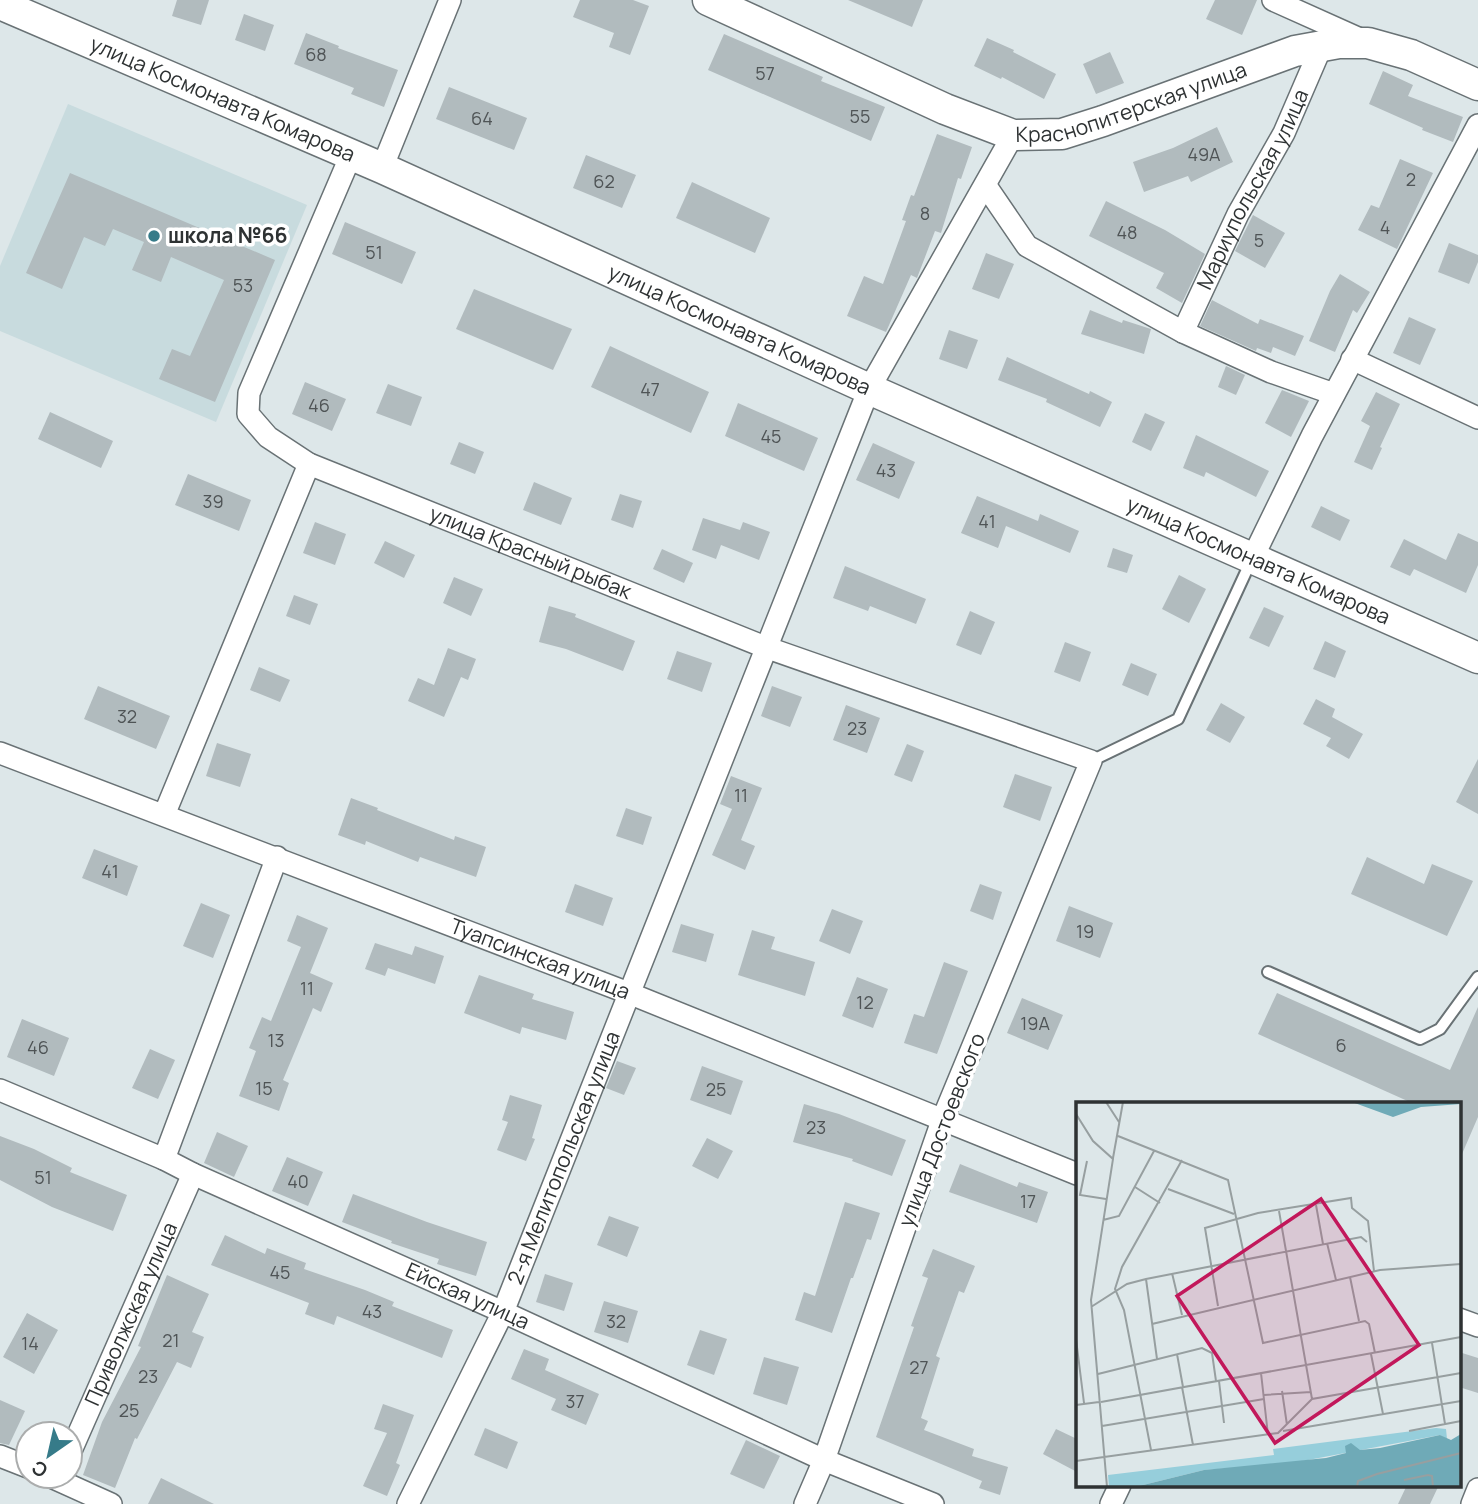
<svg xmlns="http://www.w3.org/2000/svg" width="1478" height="1504" font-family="Manrope,sans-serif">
	<rect width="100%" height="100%" fill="#dde7e9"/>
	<!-- built -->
	<path fill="#c8dbde" d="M68,104L307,205L216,422L0,331V266Z"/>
	<!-- building -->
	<g fill="#b1bbbe">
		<path d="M177,0H209L201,25L172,16Z"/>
		<path d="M580,0H633L649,6L630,55L609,47L614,33L573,17Z"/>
		<path d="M848,0H923L912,27Z"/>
		<path d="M1215,0H1257L1242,35L1206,19Z"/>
		<path d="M244,14L274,25L265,51L235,40Z"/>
		<path d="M306,33L339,46L338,48L398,70L384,107L351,94L354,88L294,64Z"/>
		<path d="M724,34L823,77L821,81L885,107L871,141L708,70Z"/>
		<path d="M987,38L1014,50L1013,52L1056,74L1044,99L1002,77L1001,79L974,66Z"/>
		<path d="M1110,52L1124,83L1096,94L1083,64Z"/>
		<path d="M1383,71L1413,85L1408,96L1463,117L1453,142L1422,130L1423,128L1369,104Z"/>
		<path d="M449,87L527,118L514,150L436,119Z"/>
		<path d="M1217,127L1233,162L1191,182L1188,176L1144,192L1133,162L1173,148Z"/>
		<path d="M937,134L972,147L961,179L958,178L941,233L935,231L917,278L911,275L886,332L847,316L864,276L883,284L906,221L902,220L911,195L914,196Z"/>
		<path d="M586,155L636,175L622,208L573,188Z"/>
		<path d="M1400,159L1433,173L1397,249L1358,230L1371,205L1379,208Z"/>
		<path d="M70,173L275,260L215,402L159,379L172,349L190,356L224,280L171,257L161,282L132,270L144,242L113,229L105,246L84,237L62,289L26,273Z"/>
		<path d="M692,182L770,218L755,253L676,218Z"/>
		<path d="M1106,201L1165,230L1205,254L1182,303L1156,288L1164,273L1089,236Z"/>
		<path d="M1253,215L1285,233L1265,268L1235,251Z"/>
		<path d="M345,222L416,252L402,284L332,254Z"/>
		<path d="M1449,243L1478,255V262L1469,284L1438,272Z"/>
		<path d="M986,253L1014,264L999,299L972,289Z"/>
		<path d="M1340,274L1370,292L1357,313L1353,310L1335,352L1309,341L1330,291Z"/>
		<path d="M474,289L572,329L553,370L456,329Z"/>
		<path d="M1212,300L1258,324L1260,319L1304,336L1295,356L1273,347L1271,353L1257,348L1256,351L1200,326Z"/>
		<path d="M1090,310L1122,323L1123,320L1151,329L1144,354L1081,334Z"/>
		<path d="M1409,317L1436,329L1420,365L1393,353Z"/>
		<path d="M949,330L978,340L967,369L939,359Z"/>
		<path d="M610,346L709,392L691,433L591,387Z"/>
		<path d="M1007,357L1089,394L1090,391L1112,402L1100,427L1046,402L1047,399L998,380Z"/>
		<path d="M1226,366L1245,375L1236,395L1218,387Z"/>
		<path d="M305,382L346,399L332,431L292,414Z"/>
		<path d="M388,384L422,397L411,426L376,413Z"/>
		<path d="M1282,390L1309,401L1291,437L1265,423Z"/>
		<path d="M1376,392L1400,404L1380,447L1382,448L1372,470L1354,462L1370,426L1361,421Z"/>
		<path d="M738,403L818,438L804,471L725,436Z"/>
		<path d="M50,412L113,441L101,468L38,439Z"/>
		<path d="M1145,413L1165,422L1151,451L1132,442Z"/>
		<path d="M1196,435L1269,471L1256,497L1206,472L1204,477L1183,468Z"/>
		<path d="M459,442L484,452L475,474L450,464Z"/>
		<path d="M873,443L915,462L899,499L856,480Z"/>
		<path d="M188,474L251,500L239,531L175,505Z"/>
		<path d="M534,482L572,498L561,525L523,510Z"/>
		<path d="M620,494L642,501L633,528L611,520Z"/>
		<path d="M977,496L1038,521L1040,514L1079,531L1070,553L1006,526L998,548L961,533Z"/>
		<path d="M1321,506L1350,520L1340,541L1311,527Z"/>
		<path d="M703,518L740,530L743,522L770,532L759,560L721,545L716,559L692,550Z"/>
		<path d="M315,522L346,534L335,565L303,553Z"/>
		<path d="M1458,533L1478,542V565L1466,593L1414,569L1410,576L1390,567L1404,539L1446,560Z"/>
		<path d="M385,541L415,555L404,578L374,563Z"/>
		<path d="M1113,548L1133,555L1127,573L1107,567Z"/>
		<path d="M662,549L693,563L684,583L653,569Z"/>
		<path d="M845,566L926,599L916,624L870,606L868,611L833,598Z"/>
		<path d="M1179,575L1206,589L1189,623L1162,609Z"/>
		<path d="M454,577L483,589L471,616L443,603Z"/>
		<path d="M294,595L318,604L310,625L286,616Z"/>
		<path d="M549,606L576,614L575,617L635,641L623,671L566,649L539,642Z"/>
		<path d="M1264,607L1284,616L1269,647L1249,638Z"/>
		<path d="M970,611L995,622L981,655L956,645Z"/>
		<path d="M1325,641L1346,651L1335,678L1313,669Z"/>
		<path d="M1065,642L1091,652L1080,682L1054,672Z"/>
		<path d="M448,648L476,659L468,680L461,677L444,717L408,701L418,678L434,685Z"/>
		<path d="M677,651L712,663L702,692L667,679Z"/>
		<path d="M1131,663L1157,674L1148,696L1122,685Z"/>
		<path d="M259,667L290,680L280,702L250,690Z"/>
		<path d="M98,686L170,716L156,749L84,719Z"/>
		<path d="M772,686L802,697L790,727L761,716Z"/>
		<path d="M1316,699L1335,709L1332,717L1363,734L1349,759L1326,746L1331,738L1303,724Z"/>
		<path d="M1221,703L1245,717L1230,743L1206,730Z"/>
		<path d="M846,705L880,718L867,753L833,740Z"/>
		<path d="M217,743L251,754L240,787L206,776Z"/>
		<path d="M907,744L924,751L912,782L894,775Z"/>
		<path d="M1478,759V814L1456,802Z"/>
		<path d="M1015,774L1052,787L1040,821L1003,807Z"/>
		<path d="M731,776L762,788L741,840L755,846L745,870L712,855L732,809L720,804Z"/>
		<path d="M351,798L378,808L377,810L454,840L455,836L486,847L476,877L420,857L418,862L366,841L365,845L338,835Z"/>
		<path d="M626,808L652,817L643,845L616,836Z"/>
		<path d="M94,849L138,866L127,896L82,878Z"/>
		<path d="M1367,857L1424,884L1432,864L1473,881L1447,936L1351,894Z"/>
		<path d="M575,884L613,898L603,926L565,912Z"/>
		<path d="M980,884L1002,892L993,920L970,911Z"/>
		<path d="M201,903L230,915L213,958L183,946Z"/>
		<path d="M1069,906L1113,923L1100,958L1056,941Z"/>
		<path d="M832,909L863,921L850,954L819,941Z"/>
		<path d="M297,915L328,928L310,973L333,983L321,1012L313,1008L283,1080L289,1083L279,1111L239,1096L256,1051L249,1048L262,1017L271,1021L301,947L287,941Z"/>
		<path d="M681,924L714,934L706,962L672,952Z"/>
		<path d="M752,930L775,937L771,949L815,962L805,996L738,975Z"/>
		<path d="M375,943L412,955L415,946L444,956L435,984L388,968L385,976L365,969Z"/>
		<path d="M944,962L968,971L937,1054L904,1043L914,1014L924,1017Z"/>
		<path d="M479,975L534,994L532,999L574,1012L566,1040L522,1027L520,1034L464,1013Z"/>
		<path d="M857,977L888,989L873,1028L842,1016Z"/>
		<path d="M1277,993L1450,1070L1478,1007V1117L1459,1161V1103H1412L1258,1034Z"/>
		<path d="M1022,998L1063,1015L1048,1050L1007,1033Z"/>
		<path d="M22,1019L69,1038L54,1076L7,1057Z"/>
		<path d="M150,1049L175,1060L158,1099L132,1088Z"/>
		<path d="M617,1061L636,1068L624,1095L606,1088Z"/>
		<path d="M702,1066L743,1081L731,1115L690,1100Z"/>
		<path d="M510,1095L542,1105L532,1138L535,1139L526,1161L497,1150L508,1122L502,1120Z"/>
		<path d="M804,1104L839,1114L906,1140L892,1176L852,1161L853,1159L793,1142Z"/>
		<path d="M217,1132L248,1146L234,1177L204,1163Z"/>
		<path d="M0,1136L34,1149L72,1168L70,1172L127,1195L113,1231L52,1207L0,1180Z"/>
		<path d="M707,1138L733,1151L718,1179L692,1166Z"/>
		<path d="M287,1157L323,1172L308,1206L272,1191Z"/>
		<path d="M960,1164L1017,1187L1019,1182L1048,1192L1037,1223L949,1192Z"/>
		<path d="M353,1194L427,1222L487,1242L476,1276L437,1264L439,1259L391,1243L392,1241L342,1222Z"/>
		<path d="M845,1202L880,1213L871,1240L867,1239L853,1278H851L832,1333L795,1320L804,1292L815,1296Z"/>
		<path d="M609,1216L639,1227L627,1257L597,1245Z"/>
		<path d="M225,1235L265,1254L267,1248L306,1263L304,1269L365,1290L394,1302L392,1306L453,1330L442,1358L337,1316L334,1325L305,1314L309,1303L211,1265Z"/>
		<path d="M933,1249L975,1266L964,1293L959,1291L936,1356L940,1358L921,1418L928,1421L924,1430L974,1449L972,1456L1008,1467L1000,1495L979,1488L982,1481L876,1437L914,1327L911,1326L928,1278L922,1276Z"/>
		<path d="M545,1274L573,1283L564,1311L536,1302Z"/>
		<path d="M167,1275L209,1294L192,1332L204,1337L191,1368L177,1362L137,1439L135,1438L115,1488L83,1475L102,1422L141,1347L138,1346Z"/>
		<path d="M604,1301L638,1311L628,1343L594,1332Z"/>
		<path d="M27,1313L58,1330L34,1374L3,1357Z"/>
		<path d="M700,1330L727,1339L714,1375L687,1365Z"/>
		<path d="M524,1349L549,1359L545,1370L599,1394L586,1425L551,1410L556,1399L511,1379Z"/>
		<path d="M1459,1352L1478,1358V1393L1459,1387Z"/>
		<path d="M764,1357L799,1367L787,1405L753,1394Z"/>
		<path d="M0,1400L25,1411L9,1445L0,1443Z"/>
		<path d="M383,1404L414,1415L396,1463L400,1465L387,1496L363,1486L387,1433L374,1429Z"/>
		<path d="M485,1428L518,1442L507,1469L474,1455Z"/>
		<path d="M1056,1429L1077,1439V1472L1043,1454Z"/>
		<path d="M746,1440L780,1456L764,1489L730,1474Z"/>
		<path d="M161,1478L214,1504H148Z"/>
		<path d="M1407,1485H1439L1430,1504H1398Z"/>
	</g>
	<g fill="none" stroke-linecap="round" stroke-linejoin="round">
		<!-- lane casing -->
		<g stroke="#697275" stroke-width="14">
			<g id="lane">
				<path d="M1091,761L1178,719L1251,561"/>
				<path d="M1268,972L1420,1039L1440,1029L1478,977"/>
			</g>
		</g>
		<!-- street casing -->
		<g stroke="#697275" stroke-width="24">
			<g id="street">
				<path d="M1273,0L1360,39"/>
				<path id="s1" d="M351,155L249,393L248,414L268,437L309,464L765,647L1091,761L943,1118L824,1460L805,1504"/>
				<path d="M382,168L450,0"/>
				<path d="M986,186L1027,246L1183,332L1271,372L1334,394"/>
				<path id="s2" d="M1183,332L1238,214L1284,133L1322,45"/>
				<path d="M1352,359L1478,418"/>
				<path d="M1252,559L1312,436L1478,125"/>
				<path id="s3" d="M0,753L631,994L1077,1174"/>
				<path d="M164,815L309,464"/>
				<path id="s4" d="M0,1090L164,1159L193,1174L503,1312L824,1460L933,1504"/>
				<path d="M164,1159L277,857"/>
				<path d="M1459,1319L1478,1326"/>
				<path id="s5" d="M70,1453L193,1174"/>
				<path d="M0,1456L28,1467"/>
				<path d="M49,1476L111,1504"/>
				<path id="s6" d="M408,1504L503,1312L869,389L1013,135"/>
				<path d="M1111,1504L1120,1485"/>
				<path d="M1472,1504L1478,1489"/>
			</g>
		</g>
		<!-- secondary casing -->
		<g stroke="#697275" stroke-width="33">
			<g id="secondary">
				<path id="s7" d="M708,0L945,109L1013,135L1062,134L1103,121L1295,51L1339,43H1368L1411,55L1478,85"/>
				<path id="s8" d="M0,4L382,168L869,389L1478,658"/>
			</g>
		</g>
		<!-- lane -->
		<use href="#lane" stroke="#fff" stroke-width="10"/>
		<!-- street -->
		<use href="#street" stroke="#fff" stroke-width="21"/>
		<!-- secondary -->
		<use href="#secondary" stroke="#fff" stroke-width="30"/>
	</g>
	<!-- markers -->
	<circle fill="#367b89" stroke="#fff" stroke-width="2.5" cx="154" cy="236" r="7"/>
	<g text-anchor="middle" stroke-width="7" stroke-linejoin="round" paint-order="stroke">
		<!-- number labels -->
		<g font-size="18" fill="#4f5456">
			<text x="316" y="61">68</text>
			<text x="765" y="80">57</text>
			<text x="860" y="123">55</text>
			<text x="482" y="125">64</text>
			<text x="1204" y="161">49А</text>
			<text x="1411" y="186">2</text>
			<text x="604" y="188">62</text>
			<text x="925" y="220">8</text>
			<text x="1385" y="234">4</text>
			<text x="1127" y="239">48</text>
			<text x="1259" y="247">5</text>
			<text x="374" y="259">51</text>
			<text x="243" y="292">53</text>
			<text x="650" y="396">47</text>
			<text x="319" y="412">46</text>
			<text x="771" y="443">45</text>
			<text x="886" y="477">43</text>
			<text x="213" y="508">39</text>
			<text x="987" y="528">41</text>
			<text x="127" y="723">32</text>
			<text x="857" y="735">23</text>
			<text x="741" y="802">11</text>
			<text x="110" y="878">41</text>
			<text x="1085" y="938">19</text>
			<text x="307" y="995">11</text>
			<text x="865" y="1009">12</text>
			<text x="1035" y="1030">19А</text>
			<text x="276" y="1047">13</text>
			<text x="1341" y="1052">6</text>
			<text x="38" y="1054">46</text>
			<text x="264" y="1095">15</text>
			<text x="716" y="1096">25</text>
			<text x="816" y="1134">23</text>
			<text x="43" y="1184">51</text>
			<text x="298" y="1188">40</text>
			<text x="1028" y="1208">17</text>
			<text x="280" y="1279">45</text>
			<text x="372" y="1318">43</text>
			<text x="616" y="1328">32</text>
			<text x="171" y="1347">21</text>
			<text x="30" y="1350">14</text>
			<text x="919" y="1374">27</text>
			<text x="148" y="1383">23</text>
			<text x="575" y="1408">37</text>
			<text x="129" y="1417">25</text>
		</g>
		<!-- street labels -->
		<g font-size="21" fill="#2e3233" stroke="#fff">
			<text dy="7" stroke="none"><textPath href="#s8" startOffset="242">улица Космонавта Комарова</textPath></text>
			<text dy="7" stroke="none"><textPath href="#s7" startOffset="457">Краснопитерская улица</textPath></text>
			<text dy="7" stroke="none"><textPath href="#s2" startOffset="159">Мариупольская улица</textPath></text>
			<text dy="7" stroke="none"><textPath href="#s8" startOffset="808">улица Космонавта Комарова</textPath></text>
			<text dy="7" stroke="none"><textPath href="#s1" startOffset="598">улица Красный рыбак</textPath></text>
			<text dy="7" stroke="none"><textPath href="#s8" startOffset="1376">улица Космонавта Комарова</textPath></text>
			<text dy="7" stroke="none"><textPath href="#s3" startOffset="578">Туапсинская улица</textPath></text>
			<text transform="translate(942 1130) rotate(-69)" y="7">улица Достоевского</text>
			<text dy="7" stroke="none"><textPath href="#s6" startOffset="380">2-я Мелитопольская улица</textPath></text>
			<text dy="7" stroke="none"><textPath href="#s4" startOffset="511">Ейская улица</textPath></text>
			<text dy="7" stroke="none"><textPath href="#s5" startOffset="152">Приволжская улица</textPath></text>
		</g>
		<!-- poi labels -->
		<g font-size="21" font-weight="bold" fill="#2e3233" stroke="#fff" text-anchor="start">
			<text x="168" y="243">школа №66</text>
		</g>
	</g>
	<!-- overview -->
	<g transform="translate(1076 1102)">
		<rect width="385" height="385" fill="#dde7e9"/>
		<path d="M360,326L370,327L371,337L364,333L211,362L128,368L59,385H33L32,373L198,353L197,347Z" fill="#96cedb"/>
		<path d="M276,0H385V2L345,5L317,15ZM385,332V385H59L128,368L250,356L270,351L269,344L275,341L284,348L304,346L364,333L375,338Z" fill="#6faab7"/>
		<path fill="none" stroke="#979fa0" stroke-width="2" d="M30,0L43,20M0,12L17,39L37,57L15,198L31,385M42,34L152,78L187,241L289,219L293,222L299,251M37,56L47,0M11,59L4,93L30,97M59,85L84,101M92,87L158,112M240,103L247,142M203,109L236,297M27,118L43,114L78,49M251,141L260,178M96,171L106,213M274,175L283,219M70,177L81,257M142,204L129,126L182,111L275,96L276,106L292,119L298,169M15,205L51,182L70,177L285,135L291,140M76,222L304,168L385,162M0,237L8,301M356,241L369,322M101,252L107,285M295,252L307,312M185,271L192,333M22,272L126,246L136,251L140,279M143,279L148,321M106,285L117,343M206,289L211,323M188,293L235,290M25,300L385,235M0,303L23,300M26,324L188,297M207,329L385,299M333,329L385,319M75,348L48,208L39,187L46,165L106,58M28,355L202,331L236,297L385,271M0,359L28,355M328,378L352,373L356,374L357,385M281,385L282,379L301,372L385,351"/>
		<path fill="#c2185b" fill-opacity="0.15" stroke="#c2185b" stroke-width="3.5" d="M245,97L343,243L199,341L101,194Z"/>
		<rect width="385" height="385" fill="none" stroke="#2e3233" stroke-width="3.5"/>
	</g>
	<!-- north arrow -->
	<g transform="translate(49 1455) rotate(214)"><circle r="33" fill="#ffffff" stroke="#abadad" stroke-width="2"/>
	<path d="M0-5L12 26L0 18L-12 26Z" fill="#367b89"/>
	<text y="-10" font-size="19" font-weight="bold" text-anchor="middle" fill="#2e3233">С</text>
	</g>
</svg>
